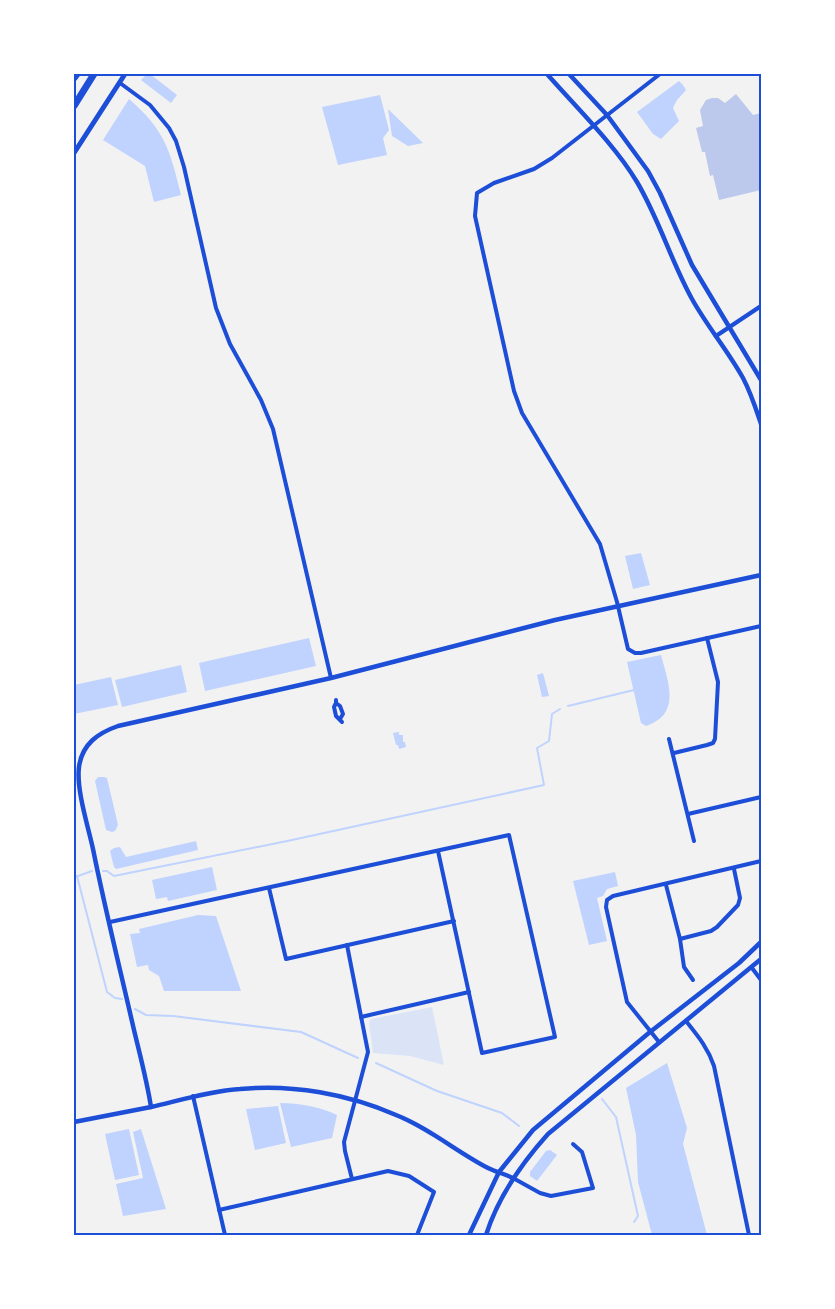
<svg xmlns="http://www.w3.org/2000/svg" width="835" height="1309" font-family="'Public Sans',sans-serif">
	<rect width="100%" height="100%" fill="#f2f2f2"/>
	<!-- green -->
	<path fill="#dbe4f7" d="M432,1007L444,1065L410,1056L373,1053L369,1023L371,1019Z"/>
	<!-- water -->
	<g fill="#bfd3fe">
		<path d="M147,74H150L177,95L171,103L141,80Z"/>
		<path d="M679,81L683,85L686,90L677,100L673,108L679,121L661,139L653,134L637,112Z"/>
		<path d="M380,95L389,130L383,138L387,155L338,165L322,107Z"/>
		<path d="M129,99C165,130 170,150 181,195L154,202L145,166L103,140Z"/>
		<path d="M388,109L423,143L408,146L392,136Z"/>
		<path d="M641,553L650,585L633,589L625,556Z"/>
		<path d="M309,638L316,666L205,691L199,663Z"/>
		<path d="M661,655C668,682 682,714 646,726L641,723L627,662Z"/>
		<path d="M181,665L187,692L122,707L115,680Z"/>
		<path d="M543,673L549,696L542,697L537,675Z"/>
		<path d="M111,677L118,705L74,714V685Z"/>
		<path d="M399,732V735H403V742H405L406,747L399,749L398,745H396L393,733Z"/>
		<path d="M98,777H104L107,778L118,825L115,831L112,832L106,830L95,781Z"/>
		<path d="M196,841L198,850L116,869L114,867L110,851L114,848L120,847L126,857Z"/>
		<path d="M212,867L217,890L168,901L167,897L156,899L152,880Z"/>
		<path d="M615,872L618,886L607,889L603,896L597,898L607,941L589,945L573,881Z"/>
		<path d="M198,915L216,916L241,991H164L159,976L149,970L148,965L137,967L130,934L140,933L139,929Z"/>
		<path d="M667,1063L687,1128L683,1144L707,1235H652L638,1182L636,1135L626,1088Z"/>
		<path d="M280,1103C299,1103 321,1107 337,1115L332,1138L291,1147Z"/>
		<path d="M278,1106L286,1143L255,1150L246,1109Z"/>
		<path d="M129,1129L139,1175L115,1180L105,1134Z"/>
		<path d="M141,1129L166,1209L123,1216L116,1184L143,1178L133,1132Z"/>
		<path d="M550,1150L557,1155L537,1181L530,1176V1172L546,1151Z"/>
	</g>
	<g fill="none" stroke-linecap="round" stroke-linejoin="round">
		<!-- stream -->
		<g stroke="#bfd3fe" stroke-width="2">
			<path d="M568,706L634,690"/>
			<path d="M103,871H107L114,876L292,840L544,785L537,748L549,741L552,714L560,709"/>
			<path d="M78,876L92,871"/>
			<path d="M74,877L77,876L107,992L115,998L122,999"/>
			<path d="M135,1009L146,1015L173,1016L301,1032L358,1058"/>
			<path d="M376,1063L437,1091L502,1113L519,1126"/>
			<path d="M602,1099L616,1117L638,1216L634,1222"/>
		</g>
	</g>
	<!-- building -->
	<path fill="#bdc9ec" d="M736,94L753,115L761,113V190L719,200L713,175L710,176L705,152H702L696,128L703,126L700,110L706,100L712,98H718L725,103Z"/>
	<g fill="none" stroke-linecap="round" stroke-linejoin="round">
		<!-- minor -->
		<g stroke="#1d4ed8" stroke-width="4">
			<path d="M660,74L552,158L534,169L494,183L477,193L475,216L514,391L522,413L600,544L617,602L628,649L635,653H641L761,626"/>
			<path d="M120,83L150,105L169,128L176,141L184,167L216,308L230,344L261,400L273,429L331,678"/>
			<path d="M336,700V703L334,707L336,716L342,722"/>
			<path d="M336,703L340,706L343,714L340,719"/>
			<path d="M669,739L694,841"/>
			<path d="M674,753L707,745L713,743L715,739L718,682L707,638"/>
			<path d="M688,814L761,797"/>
			<path d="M666,885L680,939L684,967L693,980"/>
			<path d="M269,888L286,959L454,921"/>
			<path d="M110,922L509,835L555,1037L482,1053L438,851"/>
			<path d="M680,939L711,931L717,927L738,905L740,898L734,869"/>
			<path d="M347,945L368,1052L344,1142L345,1151L352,1179"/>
			<path d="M752,968L761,980"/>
			<path d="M361,1017L469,992"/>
			<path d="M686,1021C698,1036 708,1048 714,1066L749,1235"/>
			<path d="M659,1042L627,1002L606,907L607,900L613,896L761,861"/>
			<path d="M193,1096L225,1235"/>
			<path d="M513,1178L540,1193L551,1196L593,1188L582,1152L573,1144"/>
			<path d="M219,1210L388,1171L409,1176L434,1192L417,1235"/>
		</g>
		<!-- tertiary -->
		<g stroke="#1d4ed8" stroke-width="4.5">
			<path d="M547,74C576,107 615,145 637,182C659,219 671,261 692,299C707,326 728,351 743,378C751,393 756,409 761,424"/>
			<path d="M569,74L607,115L648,171L660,193L692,265L761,380"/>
			<path d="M716,336L761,306"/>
			<path d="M151,1107C181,1100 210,1091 240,1089C293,1084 348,1094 396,1115C429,1128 457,1152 488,1168C496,1172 505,1174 513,1178"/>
			<path d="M74,1122L151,1107C147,1081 140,1055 134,1030C120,969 105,909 93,849C88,826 76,789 79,767C82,744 98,733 118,726L331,678L555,620L761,575"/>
			<path d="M469,1235L499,1172L533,1130L650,1032L739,963L761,942"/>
			<path d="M486,1235C498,1197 521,1164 548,1134L761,959"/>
		</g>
		<!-- secondary -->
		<path stroke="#1d4ed8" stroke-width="5" d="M74,153L125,74"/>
		<!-- motorway -->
		<g stroke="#1d4ed8" stroke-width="7">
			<path d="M74,78L77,74"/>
			<path d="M74,106L94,74"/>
		</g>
	</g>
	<!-- border -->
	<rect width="835" height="1309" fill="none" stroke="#ffffff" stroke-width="150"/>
	<rect x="75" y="75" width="685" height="1159" fill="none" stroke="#1d4ed8" stroke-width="2"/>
</svg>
